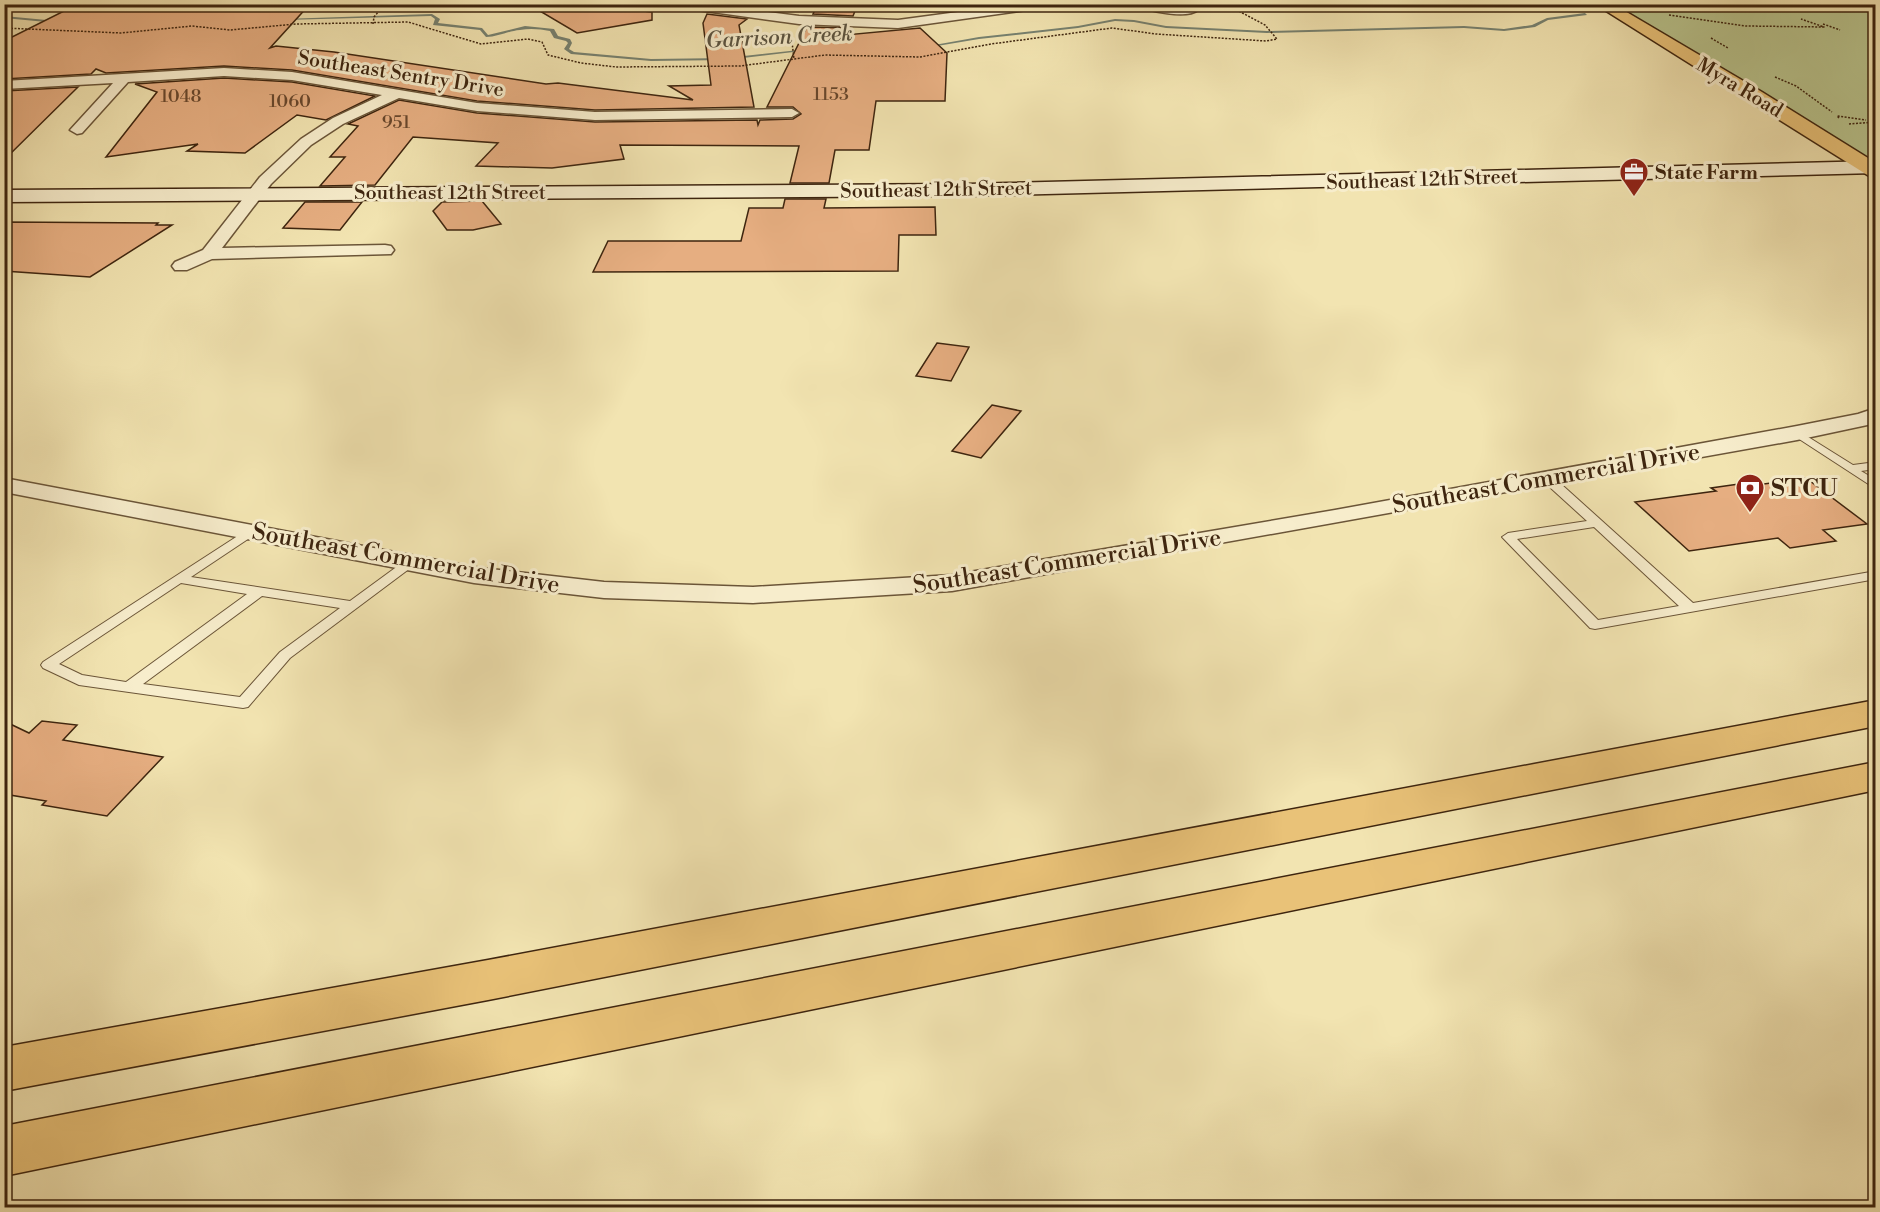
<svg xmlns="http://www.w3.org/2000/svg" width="1880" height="1212" font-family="'Libre Bodoni',serif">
	<rect width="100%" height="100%" fill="#f2e4b1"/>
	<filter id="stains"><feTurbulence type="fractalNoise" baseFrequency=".00333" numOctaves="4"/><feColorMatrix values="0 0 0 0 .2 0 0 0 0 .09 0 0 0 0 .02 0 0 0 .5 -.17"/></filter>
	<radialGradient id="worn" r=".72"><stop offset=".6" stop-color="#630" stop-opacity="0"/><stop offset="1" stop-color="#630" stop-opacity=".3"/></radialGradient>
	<!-- green -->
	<path fill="#b9c48d" stroke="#7c744e" stroke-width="1.5" d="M1599,5H1875V167Z"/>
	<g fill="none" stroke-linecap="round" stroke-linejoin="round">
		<!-- stream -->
		<g fill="#768170" fill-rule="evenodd">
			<path d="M1653,4H1674L1651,7L1649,6Z"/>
			<path d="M1585,13L1587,15L1548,20L1535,27L1504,31L1464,28L1267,33L1166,28L1134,22L1115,21L1078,28L979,39L925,48L923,47L979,37L1078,26L1115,19L1134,20L1166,26L1267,31L1464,26L1504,29L1532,25L1547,18Z"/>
			<path d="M432,14L440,19L438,23L482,28L488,35L525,26L554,29L558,36L570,39L572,43L569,49L574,52L651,59L726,58L808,49L810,50L726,60L651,61L571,54L564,49L568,43L566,41L554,38L550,31C540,29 530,28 520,30C508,31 498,37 486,37L480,30L433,25L435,19L431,16L284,20L282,19Z"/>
			<path d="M4,16L57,21L59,22L57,23L4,18Z"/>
		</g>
	</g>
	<!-- building -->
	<g fill="#e6ae81" stroke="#3e250f" stroke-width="1.5">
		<path d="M201,4H310L270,48L276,46L334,52L546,84L558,83L693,100L669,86L711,85L703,23L707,14L747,19L739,25L754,107L595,110L477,101L292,70L224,66L106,73L96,69L91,74L4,79V41L66,10Z"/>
		<path d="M528,4H580L652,12V20L577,33Z"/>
		<path d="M818,4H855L852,11H855L853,16L813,14Z"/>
		<path d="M807,27L849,28L846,35L920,28L947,53L945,101H876L869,150H835L829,183H790L799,146L620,145L624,159L552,168L476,166L498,143L413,137L375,185L320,186L345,157H330L358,126L348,124L399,100L477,113L595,122L757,120L758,125L760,120L793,119L801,114L793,107H767Z"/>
		<path d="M224,78L292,82L375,96L326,120L297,115L245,153L187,151L198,144L106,157L157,92L135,84Z"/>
		<path d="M78,87L4,160V91Z"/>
		<path d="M785,199H826L824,208L935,207L936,235H899L898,271L593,272L608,241H741L749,208H783Z"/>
		<path d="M482,201L501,224L473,230H447L433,211L442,202Z"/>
		<path d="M305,202H362L340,230L283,228Z"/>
		<path d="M4,222L158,223L156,225H172L90,277L4,271Z"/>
		<path d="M937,343L969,347L951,381L916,376Z"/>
		<path d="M992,405L1021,411L981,458L952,451Z"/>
		<path d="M1806,478L1867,524L1823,530L1836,541L1790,548L1778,538L1689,551L1635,502L1716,491L1711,488L1760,481L1764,484Z"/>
		<path d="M4,721L29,733L42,721L77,725L63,740L163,757L107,816L42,805L46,801L4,794Z"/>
	</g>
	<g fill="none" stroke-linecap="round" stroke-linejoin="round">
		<!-- lane casing -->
		<g stroke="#6b5538" stroke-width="2">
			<g id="lane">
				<path d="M1797,430L1853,465L1876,462V469L1861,471L1876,480V489L1793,435V431Z"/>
				<path d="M1547,474L1551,475L1693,603L1876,571V579L1595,629L1590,628L1502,537L1508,533L1587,521L1543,481L1541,478L1543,475ZM1594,527L1679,606L1598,620L1517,539Z"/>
				<path d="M250,528L256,532L254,535L191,577L350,601L406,560L411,559L417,563L290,658L248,707L243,708L79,685L43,668L41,665L43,662ZM181,583L247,594L126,682L82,675L59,664ZM262,596L340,608L280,652L240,697L143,684Z"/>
			</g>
		</g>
		<!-- street casing -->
		<g stroke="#6b5538" stroke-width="3">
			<g id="street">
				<path d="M630,4H706L799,16L898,20L1018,4H1053L1048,7L898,28L799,24L683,8L635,7Z"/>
				<path d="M1137,4L1192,7L1198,10C1187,19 1148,12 1137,4Z"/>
				<path d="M224,68L292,72L477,103L595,112L792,109L799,113L792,117L595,120L477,111L399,98L343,124L311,145L271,184L222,248L385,245L391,246L394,250L391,254L212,259L187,270H175L172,266L175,262L203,250L260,177L301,139L333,118L382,95L292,80L224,76L128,82L82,133L77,134L70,130L113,83L4,89V81Z"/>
				<path d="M1876,408V422L1872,424L1797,440L952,591L753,603L604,598L474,583L4,492V478L474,567L604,582L753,587L952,575L1335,510L1797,426L1858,414Z"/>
			</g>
		</g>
		<!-- secondary casing -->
		<g stroke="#3e250f" stroke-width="3">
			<path id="secondary" d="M1876,161V173L968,196L4,202V190L968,184Z"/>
		</g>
		<!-- highway casing -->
		<g stroke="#3e250f" stroke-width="3">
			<g id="highway">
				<path d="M1595,4H1613L1762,92L1876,163V178L1869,176Z"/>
				<path d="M1876,700V726L488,1000L4,1091V1047L488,960Z"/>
				<path d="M1876,762V790L4,1176V1126Z"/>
			</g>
		</g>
		<!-- path -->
		<g stroke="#3e250f" stroke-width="1.5" stroke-dasharray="2 1.5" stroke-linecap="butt">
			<path d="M4,11L22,4"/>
			<path d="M1669,15L1746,26L1824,27L1801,19"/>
			<path d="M373,24L374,17L385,4"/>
			<path d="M1823,24L1840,30"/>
			<path d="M4,28L121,33L192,26L230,30L296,24L408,22L481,44L528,39L542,42L548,55L581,63L616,67L740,66L825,55L920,57L991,44L1112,28L1156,34L1266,41L1277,39L1265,25L1233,8L1234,4"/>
			<path d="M1711,38L1728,48"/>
			<path d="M792,42L794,59"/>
			<path d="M1775,77L1796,86L1832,112"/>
			<path d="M1839,118L1837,116L1866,120"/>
			<path d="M1849,124L1876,122"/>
		</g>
		<!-- lane -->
		<use href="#lane" fill="#f7edcc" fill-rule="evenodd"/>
		<!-- street -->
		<use href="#street" fill="#f7edcc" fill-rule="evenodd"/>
		<!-- secondary -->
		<use href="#secondary" fill="#f7edcc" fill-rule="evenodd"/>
		<!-- highway -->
		<use href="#highway" fill="#e9c278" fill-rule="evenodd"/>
	</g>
	<!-- icons -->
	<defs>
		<g id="office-pin" transform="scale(1.5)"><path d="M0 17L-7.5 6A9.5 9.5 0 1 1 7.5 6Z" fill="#8f2418" stroke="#f7edcc"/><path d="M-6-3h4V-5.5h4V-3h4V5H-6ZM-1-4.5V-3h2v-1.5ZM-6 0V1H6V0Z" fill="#fff"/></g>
		<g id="bank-pin" transform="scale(1.5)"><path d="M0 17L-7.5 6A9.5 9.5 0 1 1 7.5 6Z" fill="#8f2418" stroke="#f7edcc"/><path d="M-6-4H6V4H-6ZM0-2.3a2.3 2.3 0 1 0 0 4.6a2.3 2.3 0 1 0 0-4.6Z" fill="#fff"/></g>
	</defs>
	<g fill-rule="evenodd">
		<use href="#office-pin" x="1634" y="172"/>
		<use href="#bank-pin" x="1750" y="488"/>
	</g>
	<g text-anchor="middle" stroke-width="6" stroke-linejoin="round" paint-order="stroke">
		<!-- far-number labels -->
		<g font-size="18" fill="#68472c">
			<text x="831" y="100">1153</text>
			<text x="181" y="102">1048</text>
			<text x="290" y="107">1060</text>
			<text x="396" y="128">951</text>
		</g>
		<!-- far-street labels -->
		<g font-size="20" fill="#3e250f" stroke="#f7edcc">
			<text transform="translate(401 73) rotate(9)" y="7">Southeast Sentry Drive</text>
			<text transform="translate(1740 87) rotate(31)" y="7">Myra Road</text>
			<text transform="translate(1422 179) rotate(-2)" y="7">Southeast 12th Street</text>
			<text transform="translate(936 189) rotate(-1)" y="7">Southeast 12th Street</text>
			<text x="450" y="199">Southeast 12th Street</text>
		</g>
		<!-- far-poi labels -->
		<g font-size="20" font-weight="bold" fill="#3e250f" stroke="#f7edcc" text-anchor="start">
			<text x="1655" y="179">State Farm</text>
		</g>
		<!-- far-water labels -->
		<g font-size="22" font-style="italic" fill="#5a5340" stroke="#f7edcc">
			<text transform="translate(779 36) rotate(-3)" y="8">Garrison Creek</text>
		</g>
		<!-- street labels -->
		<g font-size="24" fill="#3e250f" stroke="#f7edcc">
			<text transform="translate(1546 478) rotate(-10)" y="8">Southeast Commercial Drive</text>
			<text transform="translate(406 558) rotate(10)" y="8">Southeast Commercial Drive</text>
			<text transform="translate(1067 561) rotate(-9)" y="8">Southeast Commercial Drive</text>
		</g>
		<!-- poi labels -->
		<g font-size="24" font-weight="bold" fill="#3e250f" stroke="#f7edcc" text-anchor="start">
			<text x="1771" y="496">STCU</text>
		</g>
	</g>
	<!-- margin -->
	<rect width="1880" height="1212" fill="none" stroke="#f2e4b1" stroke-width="24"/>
	<rect x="6" y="6" width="1868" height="1200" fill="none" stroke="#3e250f" stroke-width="3"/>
	<rect x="12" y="12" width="1856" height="1188" fill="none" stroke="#3e250f" stroke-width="1.5"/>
	<rect width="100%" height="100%" filter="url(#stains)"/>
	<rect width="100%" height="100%" fill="url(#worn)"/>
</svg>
